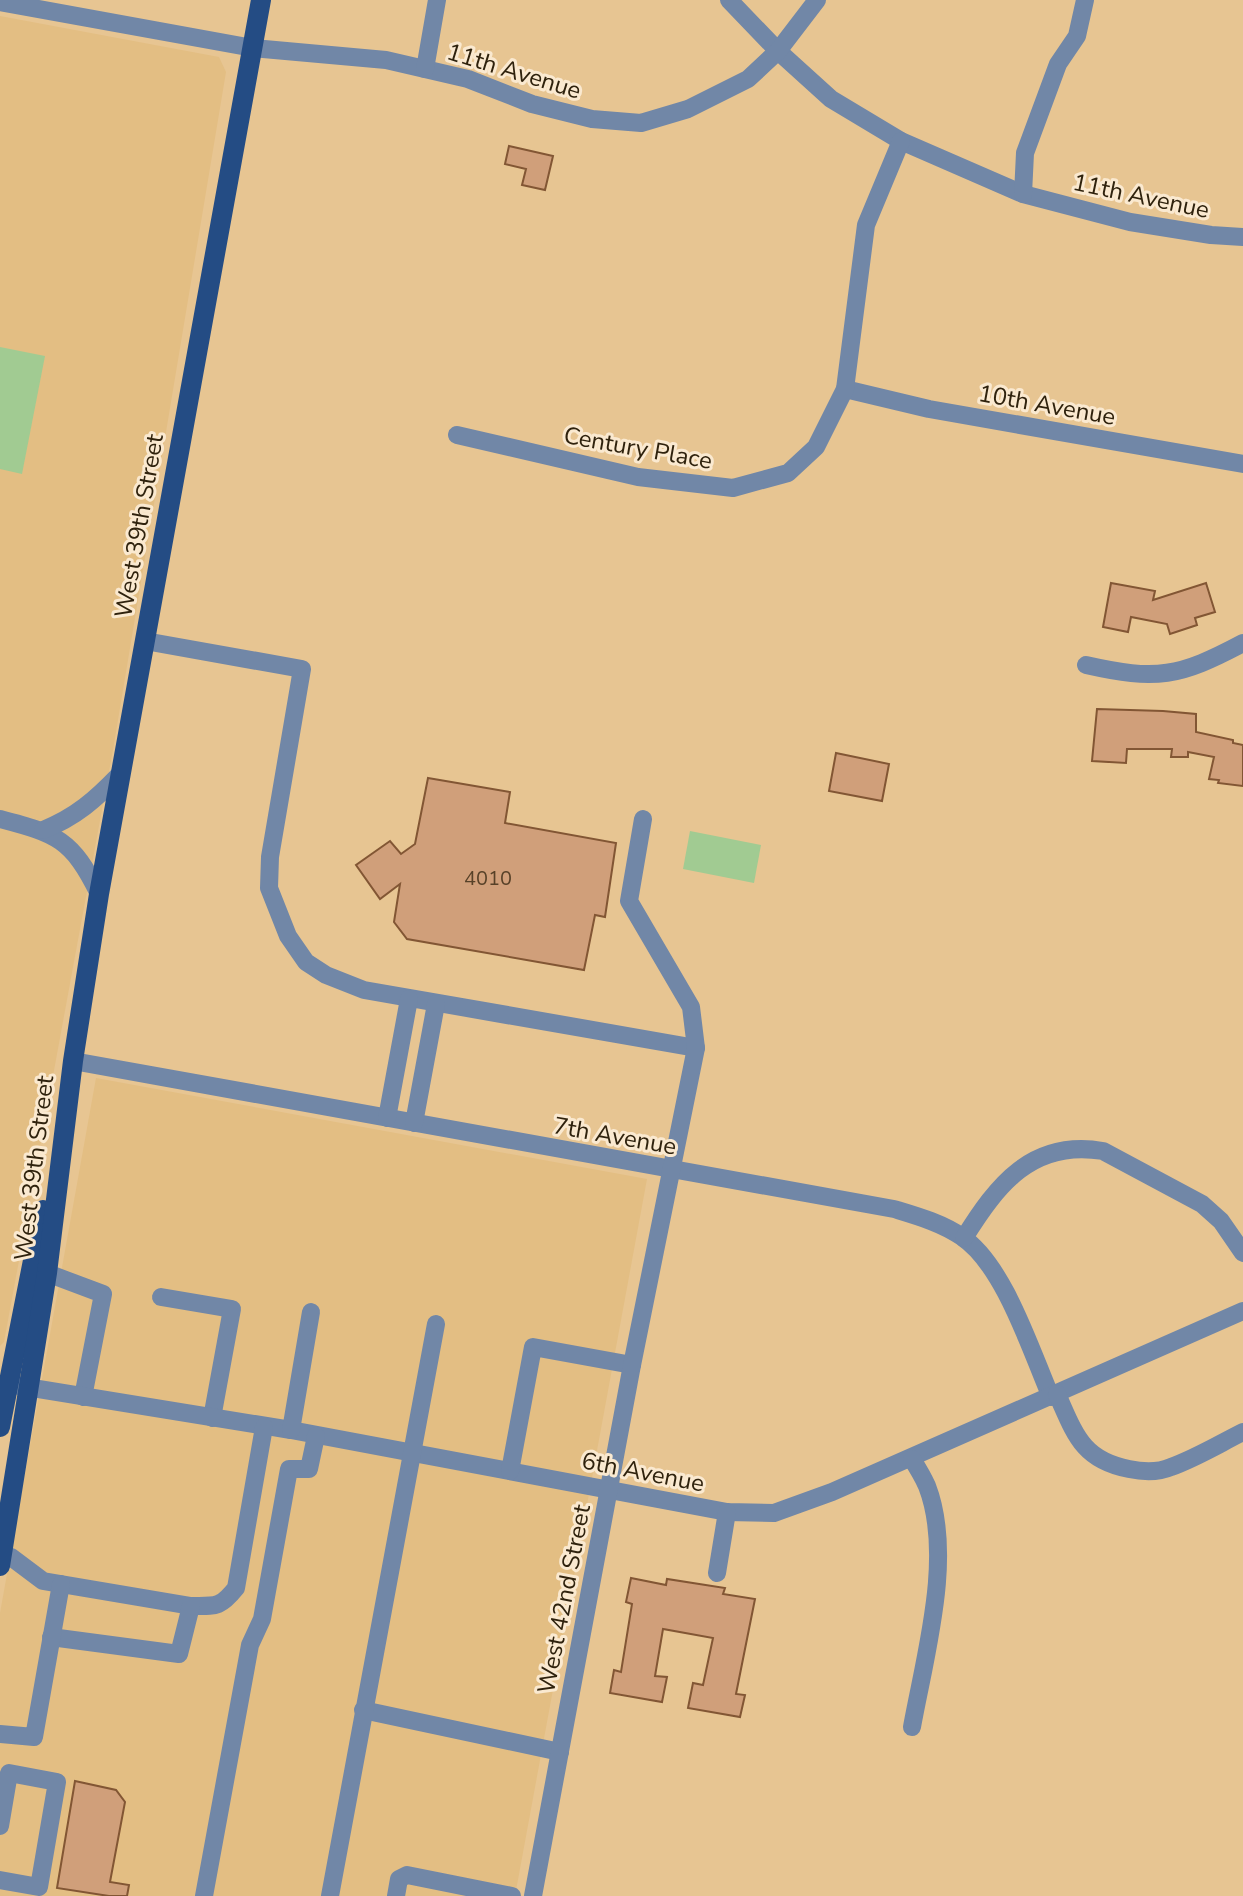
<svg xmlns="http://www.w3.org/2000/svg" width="1243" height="1896" font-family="'Nunito Sans',sans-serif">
	<rect width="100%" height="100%" fill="#e7c592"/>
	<!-- built -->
	<g fill="#e3be83">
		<path d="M0,16L219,57L226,72L113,750L4,1342L0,1346Z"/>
		<path d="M96,1078L647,1179L515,1896H0V1613Z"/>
	</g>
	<!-- green -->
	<g fill="#a1cb92">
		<path d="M0,347L45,356L22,474L0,469Z"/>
		<path d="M690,831L761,845L754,883L683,869Z"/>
	</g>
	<!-- building -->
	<g fill="#d09f7a" stroke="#825634" stroke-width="2">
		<path d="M509,146L553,156L545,190L522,185L526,169L505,164Z"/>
		<path d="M1111,583L1155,591L1153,600L1206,583L1215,612L1195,618L1197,625L1170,634L1167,624L1131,617L1128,632L1103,627Z"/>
		<path d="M1097,709L1163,711L1196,714V732L1233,740V743L1243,745V786L1218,783L1219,780L1209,779L1214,757L1188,752V757H1171L1172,749H1127L1126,763L1092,761Z"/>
		<path d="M836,753L889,764L882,801L829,791Z"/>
		<path d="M428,778L510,792L505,823L616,843L605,917L595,915L584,970L407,939L394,922L400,884L380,899L356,865L390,841L401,854L415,844Z"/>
		<path d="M631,1578L666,1585L667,1579L725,1588L723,1594L755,1599L736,1694L745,1695L740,1717L688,1708L693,1683L703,1685L713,1638L663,1629L655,1676L667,1677L662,1702L610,1693L614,1670L621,1672L632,1604L626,1602Z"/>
		<path d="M75,1781L116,1790L125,1802L110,1882L129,1885L127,1896H109L57,1888Z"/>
	</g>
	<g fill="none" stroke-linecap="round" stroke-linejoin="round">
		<!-- minor -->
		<g stroke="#7187a7" stroke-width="18">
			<path d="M729,0L778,51L831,99L901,141L1023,194L1130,222L1211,235L1243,237"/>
			<path d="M0,2L253,48L386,60L468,79L532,104L592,119L641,123L688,109L748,79L778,51L817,0"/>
			<path d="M425,69L437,0"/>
			<path d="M1023,194L1025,153L1058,64L1077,36L1085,0"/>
			<path d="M845,389L929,409L1243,464"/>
			<path d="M457,435L638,477L733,488L788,473L816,447L845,389L866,225L901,141"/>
			<path d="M145,641L302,669L270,857L269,888L288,936L306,962L326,975L364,990L696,1048"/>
			<path d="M1086,665C1157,681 1179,677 1243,643"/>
			<path d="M0,819C57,834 72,839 99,894"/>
			<path d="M43,830C76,817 96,799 120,774"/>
			<path d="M73,1061L894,1209C917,1216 942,1223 962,1237C1004,1265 1031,1351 1051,1397"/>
			<path d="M387,1118L409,999"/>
			<path d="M414,1123L436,1004"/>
			<path d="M964,1238C997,1185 1032,1139 1103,1151L1202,1204L1221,1221L1243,1253"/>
			<path d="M47,1273L103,1294L83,1397"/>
			<path d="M161,1297L232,1309L212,1418"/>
			<path d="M14,1385L291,1430L727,1512L774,1513L832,1492L1243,1311"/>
			<path d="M1057,1394C1075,1434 1082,1460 1129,1469C1143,1472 1157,1473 1171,1467C1196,1458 1219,1444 1243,1432"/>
			<path d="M291,1430L311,1312"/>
			<path d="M912,1459C917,1467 923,1477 927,1486C954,1556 925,1655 912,1727"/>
			<path d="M510,1471L533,1347L632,1365"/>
			<path d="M2,1554L11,1557L43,1581L191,1606C216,1606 220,1608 236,1588L264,1427"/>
			<path d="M717,1573L727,1512"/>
			<path d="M51,1637L179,1654L191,1606"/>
			<path d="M363,1710L560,1752"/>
			<path d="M0,1734L34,1737L61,1584"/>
			<path d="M0,1826L9,1773L57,1782L39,1887L0,1880"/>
			<path d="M204,1896L250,1645L262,1619L289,1469H309L316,1436"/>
			<path d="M330,1896L436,1324"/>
			<path d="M396,1896L399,1879L407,1875L512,1896"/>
			<path d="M533,1896L632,1365L696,1048L691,1007L629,901L643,819"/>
		</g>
		<!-- major -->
		<g stroke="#244c84" stroke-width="20">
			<path d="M0,1427L43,1210"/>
			<path d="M0,1566L47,1273L73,1061L99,894L261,0"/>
		</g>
	</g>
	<g text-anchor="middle" stroke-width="6" stroke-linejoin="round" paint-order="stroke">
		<!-- number labels -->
		<g font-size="20" fill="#574128">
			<text x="488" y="885">4010</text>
		</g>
		<!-- street labels -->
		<g font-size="24" fill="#2f220d" stroke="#fae9d0">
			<text transform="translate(514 71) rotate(17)" y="8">11th Avenue</text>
			<text transform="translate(1141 196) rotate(12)" y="8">11th Avenue</text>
			<text transform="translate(1047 405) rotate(10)" y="8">10th Avenue</text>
			<text transform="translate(638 448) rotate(10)" y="8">Century Place</text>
			<text transform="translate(139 526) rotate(-80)" y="8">West 39th Street</text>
			<text transform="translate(615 1136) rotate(10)" y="8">7th Avenue</text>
			<text transform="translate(34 1168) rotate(-83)" y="8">West 39th Street</text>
			<text transform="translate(643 1472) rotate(11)" y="8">6th Avenue</text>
			<text transform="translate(564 1599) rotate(-79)" y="8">West 42nd Street</text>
		</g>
	</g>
</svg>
